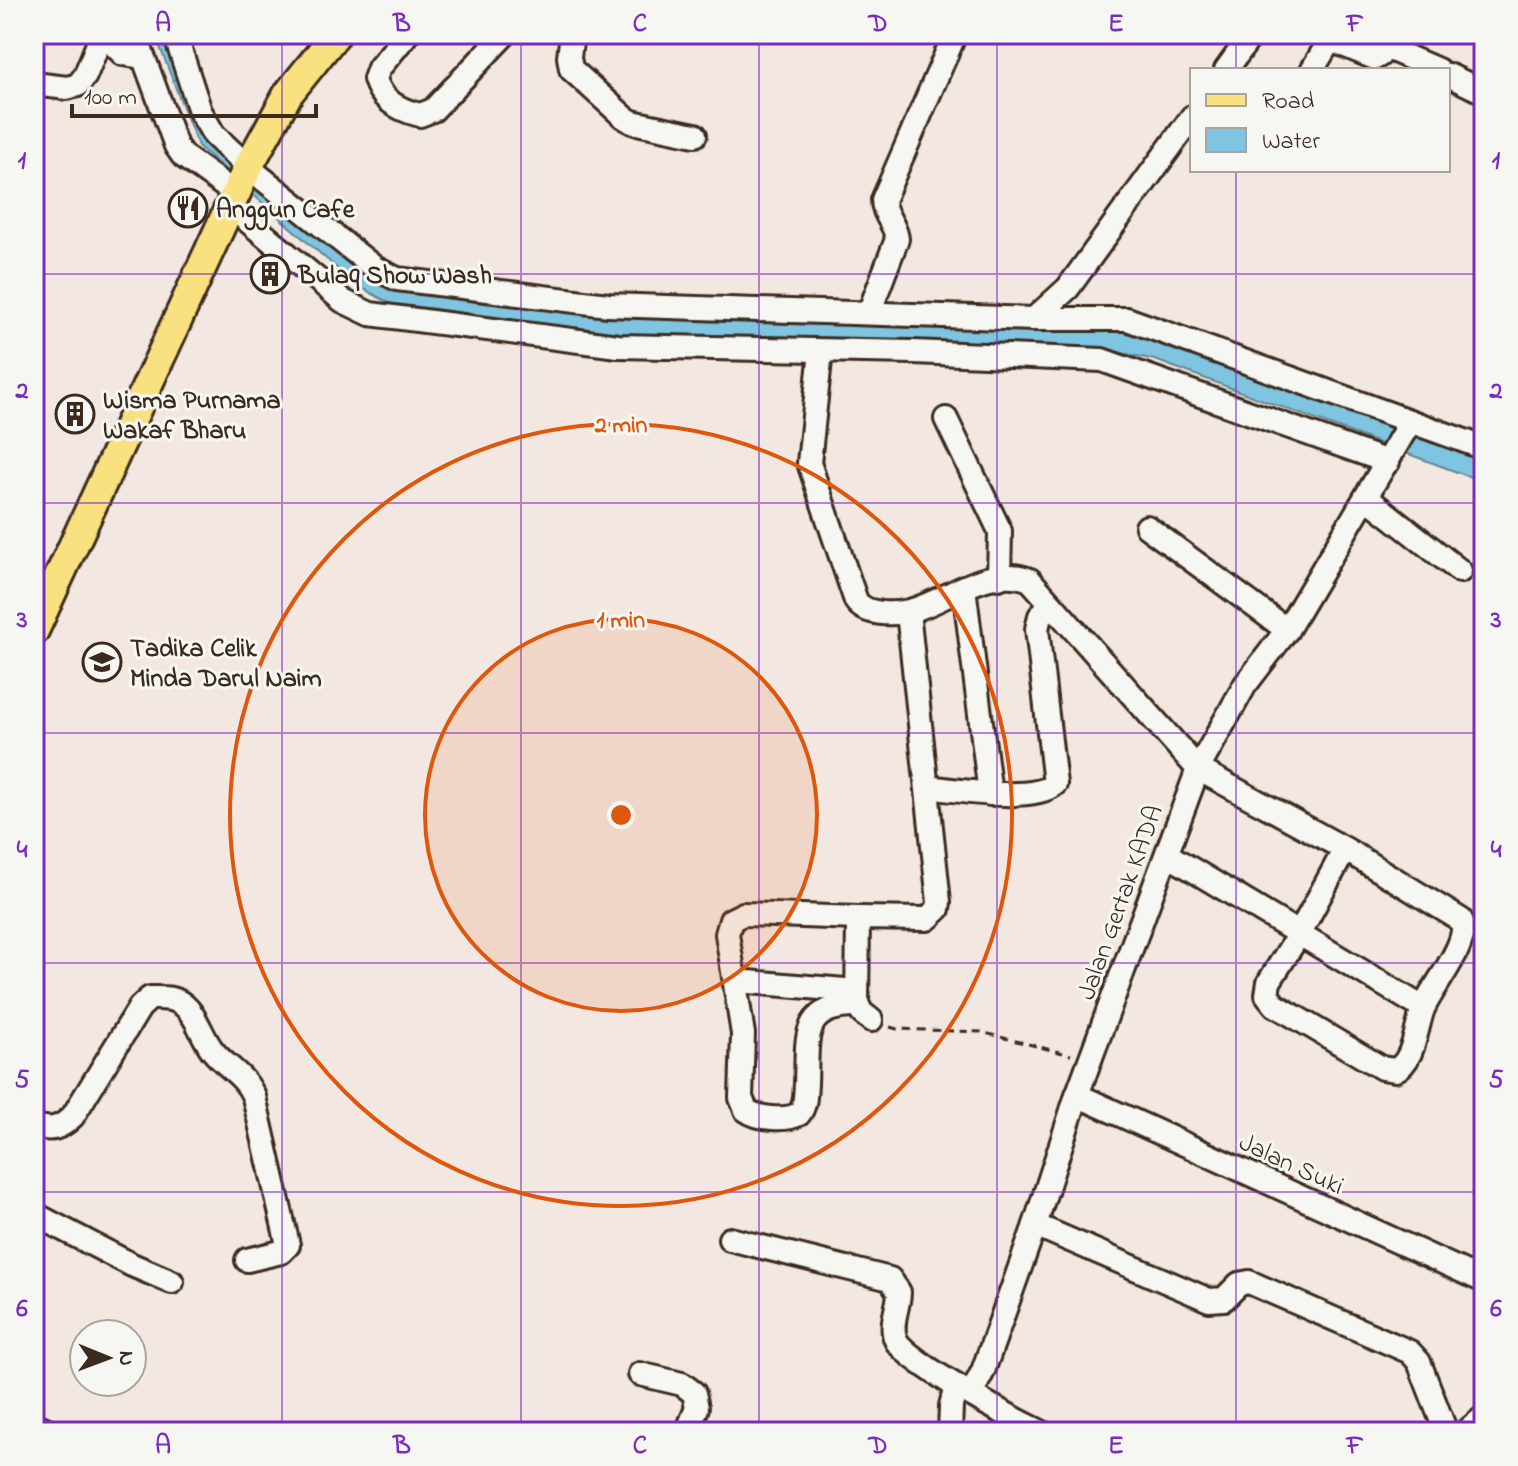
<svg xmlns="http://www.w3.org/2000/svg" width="1518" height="1466" font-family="'Indie Flower',sans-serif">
	<rect width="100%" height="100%" fill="#f3e8e1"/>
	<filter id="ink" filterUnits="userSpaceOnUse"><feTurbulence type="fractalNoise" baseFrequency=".0125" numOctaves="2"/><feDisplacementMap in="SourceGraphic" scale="16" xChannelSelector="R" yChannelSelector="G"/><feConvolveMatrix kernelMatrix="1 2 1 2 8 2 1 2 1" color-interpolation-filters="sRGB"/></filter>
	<g filter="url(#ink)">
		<!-- water -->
		<path fill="#7fc4e0" stroke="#648692" stroke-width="2" d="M155,34H166L205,133L399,290L613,318L1097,327L1163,337L1484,457V482L1155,360L1094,347L610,336L395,306L356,285L198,146Z"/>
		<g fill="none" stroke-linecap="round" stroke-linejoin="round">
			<!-- minor casing -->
			<g stroke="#3b2a1e" stroke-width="28">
				<g id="minor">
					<path d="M135,34L176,146L183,156L236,194"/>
					<path d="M175,34L200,111L214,135L248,167L375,268L397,279L608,305L1034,319H1127L1484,448"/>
					<path d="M407,34L379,68L375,79C381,101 400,110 420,115L433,110L505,34"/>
					<path d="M572,34L569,57L571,69L624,117L632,122L695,135"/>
					<path d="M1355,34L1438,70"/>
					<path d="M1226,70L1252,34"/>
					<path d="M1312,70L1329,42H1336L1375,58L1380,55L1385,45"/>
					<path d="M1448,75L1484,92"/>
					<path d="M34,84L67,88L78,85L85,76L100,39L110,41L123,54L142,57"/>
					<path d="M230,206L343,301L370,314L618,346L913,352L1102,360L1388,462"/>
					<path d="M869,313L897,239C896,225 883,215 883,200L955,34"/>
					<path d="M1034,319L1068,288L1192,117"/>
					<path d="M821,351L809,463L856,601C865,615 893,615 909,611C947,602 987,563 1030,580L1198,769L1345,849L1461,920C1472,941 1432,987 1423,1009C1416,1027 1414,1062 1395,1070L1382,1068L1275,1005L1267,995L1269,982L1299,934L1345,849"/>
					<path d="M946,419L1000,531L999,578"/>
					<path d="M1367,498L1460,571"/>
					<path d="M1147,527L1287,630"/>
					<path d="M964,587L990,794"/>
					<path d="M927,787C956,790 1033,803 1055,784L1037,629L1040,616L1050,604"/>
					<path d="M1168,855L1423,1008"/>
					<path d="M736,981L857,991"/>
					<path d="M858,1006C799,1005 808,1040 806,1084C805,1095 806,1105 799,1114C786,1121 758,1119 746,1110L741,1098L743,1034L727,934L731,920L743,914L858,918"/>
					<path d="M871,1020L862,1013L857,1004L858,918L927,919L938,909L939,902L908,612"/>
					<path d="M1077,1095L1484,1281"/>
					<path d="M34,1125C51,1132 61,1128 73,1116L140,1007L150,998C161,998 172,997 181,1003C197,1014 201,1036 213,1051C227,1068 245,1075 254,1097L288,1245L281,1252L247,1260"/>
					<path d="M34,1214L132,1265L172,1282"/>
					<path d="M1035,1225L1209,1300L1224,1299L1239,1284L1249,1282L1410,1352L1419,1362L1446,1432"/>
					<path d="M730,1239L890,1279L899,1292C899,1307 889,1325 896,1340C906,1362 1014,1419 1041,1432"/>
					<path d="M640,1374L682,1384L694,1393L697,1408L687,1432"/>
					<path d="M971,1394L983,1371L1035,1225L1077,1095L1198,769L1245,685L1287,630L1410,422"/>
					<path d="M34,1424L52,1432"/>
					<path d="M950,1432L951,1406L956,1386"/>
					<path d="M1466,1432L1484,1417"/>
				</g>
			</g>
			<!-- major casing -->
			<g stroke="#3b2a1e" stroke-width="34">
				<path id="major" d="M34,631L248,167L288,94L336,34"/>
			</g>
			<!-- path -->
			<path stroke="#3b2a1e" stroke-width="3" stroke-dasharray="8 6" stroke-linecap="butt" d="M890,1027L897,1029L981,1032L1071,1055"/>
			<!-- minor -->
			<use href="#minor" stroke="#f6f6f2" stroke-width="22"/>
			<!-- major -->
			<use href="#major" stroke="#fae180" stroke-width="28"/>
		</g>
	</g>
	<!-- grid -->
	<path fill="none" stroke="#7b2cbf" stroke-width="2" stroke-opacity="0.55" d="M282,34V1432M521,34V1432M759,34V1432M997,34V1432M1236,34V70M1236,170V1432M34,274H1484M34,503H1484M34,733H1484M34,963H1484M34,1192H1484"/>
	<!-- distance rings -->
	<circle cx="621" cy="815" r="196" fill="#df570d" fill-opacity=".12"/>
	<g fill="none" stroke="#df570d" stroke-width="4">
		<circle cx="621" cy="815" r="196"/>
		<circle cx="621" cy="815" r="391"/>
	</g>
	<!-- icons -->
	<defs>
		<g id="restaurant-ring" transform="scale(2)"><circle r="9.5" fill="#f6f6f2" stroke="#3b2a1e" stroke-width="1.5"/><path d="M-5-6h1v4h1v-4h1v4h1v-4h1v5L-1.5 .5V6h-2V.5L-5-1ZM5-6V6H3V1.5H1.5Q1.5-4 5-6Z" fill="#3b2a1e"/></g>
		<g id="building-ring" transform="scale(2)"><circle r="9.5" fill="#f6f6f2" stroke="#3b2a1e" stroke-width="1.5"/><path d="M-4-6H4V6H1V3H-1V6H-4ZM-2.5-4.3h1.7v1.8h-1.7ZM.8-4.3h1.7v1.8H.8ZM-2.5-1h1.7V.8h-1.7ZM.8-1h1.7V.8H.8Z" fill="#3b2a1e"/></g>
		<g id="school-ring" transform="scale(2)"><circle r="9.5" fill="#f6f6f2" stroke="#3b2a1e" stroke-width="1.5"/><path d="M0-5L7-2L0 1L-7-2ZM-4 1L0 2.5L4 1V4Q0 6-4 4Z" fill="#3b2a1e"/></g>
	</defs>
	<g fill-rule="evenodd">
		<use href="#restaurant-ring" x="188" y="208"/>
		<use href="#building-ring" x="270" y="274"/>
		<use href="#building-ring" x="75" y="414"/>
		<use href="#school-ring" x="102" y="662"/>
	</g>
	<g text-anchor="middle" stroke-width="6" stroke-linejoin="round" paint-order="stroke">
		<!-- poi labels -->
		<g font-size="26" font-weight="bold" fill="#3b2a1e" stroke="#f6f6f2" text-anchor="start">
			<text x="216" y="217">Anggun Cafe</text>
			<text x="298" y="283">Bulaq Show Wash</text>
			<text x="103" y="408">Wisma Purnama<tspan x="103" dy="30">Wakaf Bharu</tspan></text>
			<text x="130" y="656">Tadika Celik<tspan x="130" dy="30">Minda Darul Naim</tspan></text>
		</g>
		<!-- street labels -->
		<g font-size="26" fill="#3b2a1e" stroke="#f6f6f2">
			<text transform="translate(1119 902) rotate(-70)" y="9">Jalan Gertak KADA</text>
			<text transform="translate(1292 1163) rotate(25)" y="9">Jalan Suki</text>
		</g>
	</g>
	<circle cx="621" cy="815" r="12" fill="#df570d" stroke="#f6f6f2" stroke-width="4"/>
	<g font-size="24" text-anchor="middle" font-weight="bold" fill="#df570d" stroke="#f6f6f2" stroke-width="6" stroke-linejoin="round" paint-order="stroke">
		<text x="621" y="432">2 min</text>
		<text x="621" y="627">1 min</text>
	</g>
	<!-- margin -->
	<rect width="1518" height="1466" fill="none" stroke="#f6f6f2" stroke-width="88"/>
	<!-- legend -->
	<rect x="1190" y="68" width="260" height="104" fill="#f6f6f2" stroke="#aba49d" stroke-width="2"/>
	<rect x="1206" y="94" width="40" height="12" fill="#fae180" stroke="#aba49d" stroke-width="2"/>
	<text x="1262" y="108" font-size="24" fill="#3b2a1e">Road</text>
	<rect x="1206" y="128" width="40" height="24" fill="#7fc4e0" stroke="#aba49d" stroke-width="2"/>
	<text x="1262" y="148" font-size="24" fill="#3b2a1e">Water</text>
	<!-- north arrow -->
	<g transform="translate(108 1358) rotate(91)"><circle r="38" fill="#f6f6f2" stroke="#aba49d" stroke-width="2"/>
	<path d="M0-6L14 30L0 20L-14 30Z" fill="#3b2a1e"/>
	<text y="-12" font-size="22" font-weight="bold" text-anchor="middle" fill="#3b2a1e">N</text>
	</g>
	<!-- scale -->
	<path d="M72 104v12h244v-12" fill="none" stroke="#3b2a1e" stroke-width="4"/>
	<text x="84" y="104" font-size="24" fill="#3b2a1e" stroke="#f6f6f2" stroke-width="6" paint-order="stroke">100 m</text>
	<rect x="44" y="44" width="1430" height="1378" fill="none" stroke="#7b2cbf" stroke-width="3"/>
	<g font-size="26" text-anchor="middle" font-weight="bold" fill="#7b2cbf">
		<text x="163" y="31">A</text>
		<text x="402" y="31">B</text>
		<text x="640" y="31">C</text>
		<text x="878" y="31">D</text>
		<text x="1116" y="31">E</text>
		<text x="1355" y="31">F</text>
		<text x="22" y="168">1</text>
		<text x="1496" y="168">1</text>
		<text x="22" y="398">2</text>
		<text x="1496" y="398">2</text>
		<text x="22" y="627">3</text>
		<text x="1496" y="627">3</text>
		<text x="22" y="857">4</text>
		<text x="1496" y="857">4</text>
		<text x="22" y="1087">5</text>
		<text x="1496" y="1087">5</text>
		<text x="22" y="1316">6</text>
		<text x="1496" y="1316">6</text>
		<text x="163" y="1453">A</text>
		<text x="402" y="1453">B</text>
		<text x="640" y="1453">C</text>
		<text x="878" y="1453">D</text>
		<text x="1116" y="1453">E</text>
		<text x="1355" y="1453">F</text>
	</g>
</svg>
